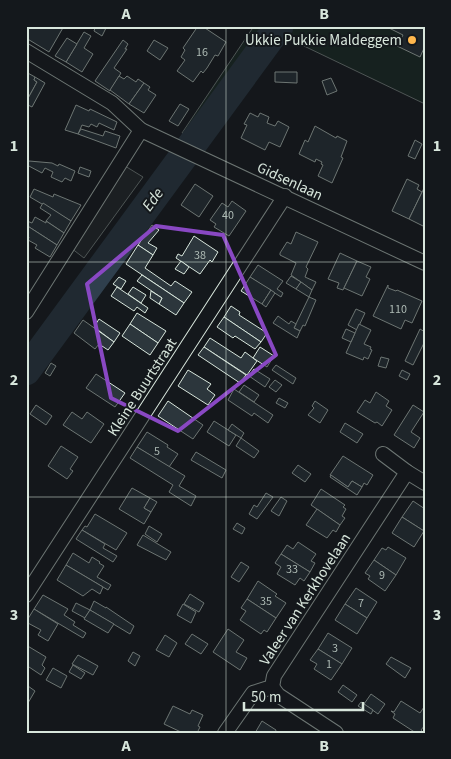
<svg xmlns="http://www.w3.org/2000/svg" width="451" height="759" font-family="'Source Sans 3',sans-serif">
	<rect width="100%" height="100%" fill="#14181c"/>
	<!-- green -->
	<path fill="#1a2d24" stroke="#939e99" d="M254,26H425V104L281,35L195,142L182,133Z"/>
	<!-- parking -->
	<path fill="#24282b" stroke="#939e99" d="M125,166L143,177L84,258L71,248Z"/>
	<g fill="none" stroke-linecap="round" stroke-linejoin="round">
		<!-- river -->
		<path stroke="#2f3f4d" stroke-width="29" d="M26,371L279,26"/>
	</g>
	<!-- building -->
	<g fill="#2c363c" stroke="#d8e6dc">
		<path d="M26,26H64L49,52L26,38Z"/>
		<path d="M91,26H107L102,36L94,31L95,28Z"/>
		<path d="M198,26H202L226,42L218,56L215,55L207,68L203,73L201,71L193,82L177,71L185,60L181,57L185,50L183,48Z"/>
		<path d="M385,26H425V46L420,57L397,46L403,35Z"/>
		<path d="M84,32L91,36L84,48L93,54L82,72L66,62Z"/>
		<path d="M67,38L77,44L66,62L55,56Z"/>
		<path d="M123,40L128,44L125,49H127L114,68L121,73L110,91L95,81Z"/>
		<path d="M154,40L168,48L160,60L147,51Z"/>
		<path d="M26,72L35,77L34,80L37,82L26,102Z"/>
		<path d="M275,72H297V83L275,82Z"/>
		<path d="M119,76L124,79L127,76L136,82L138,79L144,83L129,104L110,90Z"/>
		<path d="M35,77L45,83L32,107L26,104V102L37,82L34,80Z"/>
		<path d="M331,78L337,91L327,95L322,81Z"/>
		<path d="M144,83L150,87L148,90L156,95L144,113L129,104Z"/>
		<path d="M180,104L189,109L178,126L169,121Z"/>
		<path d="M76,105L89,111L90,109L117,122L114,130L99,123L97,127L91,124L89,127L82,125L78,134L65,130Z"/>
		<path d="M250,113L258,117L260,113L269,117L267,123L275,126L278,121L289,127L280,147L269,142L265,150L241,138L247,125L244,124Z"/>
		<path d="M315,126L336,138L337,136L347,141L341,157L343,158L332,183L318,176L323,165L321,164L322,162L316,159L315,162L299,154L305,140L308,142Z"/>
		<path d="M81,129L103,136L105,131L120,136L116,148L78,134Z"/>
		<path d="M415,140L422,144L415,159L408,156Z"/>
		<path d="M29,161L52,163L58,166L59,164L75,171L71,181L65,178L62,182L51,177L53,172L45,168L42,173L27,165Z"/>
		<path d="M80,167L91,171L89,177L78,173Z"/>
		<path d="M407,179L419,185L417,189L422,192L409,219L392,211Z"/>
		<path d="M195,184L213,196L199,217L181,205Z"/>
		<path d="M425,186V227L409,219Z"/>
		<path d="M34,189L53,197L54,194L81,205L71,221L30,197Z"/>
		<path d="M232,201L246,211L229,236L214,227L216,224L210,220L222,203L228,207Z"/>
		<path d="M43,203L71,221L64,233L46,221L51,215L40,208Z"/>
		<path d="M35,217L46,223V221L64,233L57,245L26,225L27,221L32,223Z"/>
		<path d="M26,225L57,245L50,257L35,248L37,245L28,240L29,237L26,236Z"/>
		<path d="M152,225L159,230L148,243L157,248L153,255L138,245Z"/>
		<path d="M296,232L318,242L306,267L308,269L305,277L316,282L312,290L291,275L296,263L280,255V253L287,242L291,244Z"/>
		<path d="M194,236L218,252L212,262L210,260L200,274L176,258L178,254L182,256Z"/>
		<path d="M138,245L153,255L145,268L171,286L175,281L192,292L184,303L126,264Z"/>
		<path d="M340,253L357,261L343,290L337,288L339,283L328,279Z"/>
		<path d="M181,261L189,267L184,274L175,269Z"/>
		<path d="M357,261L371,267L366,277L370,279L362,296L344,288Z"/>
		<path d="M258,265L283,281L277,289L283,293L281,297L250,277Z"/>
		<path d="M142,275L184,303L176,315L159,304L162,298L137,281Z"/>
		<path d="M291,276L301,282L296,289L286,283Z"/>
		<path d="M119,277L126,281L121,289L113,284Z"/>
		<path d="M250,277L271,290L262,304L241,291Z"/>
		<path d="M301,282L312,290L309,297L296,289Z"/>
		<path d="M388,285V288L396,291L397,290L422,301L412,323L405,320L401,329L373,316Z"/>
		<path d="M117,287L148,308L145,313L137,307L134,311L111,296Z"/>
		<path d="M133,287L146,295L141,303L128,294Z"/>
		<path d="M271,290L275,293L266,307L262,304Z"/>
		<path d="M151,291L162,298L159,304L150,298Z"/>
		<path d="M309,297L316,300L305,326L303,325L300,331L294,328Z"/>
		<path d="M231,306L240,312L239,315L267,333L261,342L224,317Z"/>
		<path d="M356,309L365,313L357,330L348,325Z"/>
		<path d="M137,313L166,331L158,343L130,324Z"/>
		<path d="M278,316L289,324L291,321L296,324L294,328L300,331L297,338L273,323Z"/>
		<path d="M224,317L261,342L255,349L235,336L233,338L217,327Z"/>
		<path d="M99,319L120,333L114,342L94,327Z"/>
		<path d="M83,320L114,342L108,350L99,344L95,349L74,333Z"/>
		<path d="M130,324L158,343L150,355L122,336Z"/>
		<path d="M359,324L371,330L364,344L371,347L370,349L372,350L368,359L364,357L363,360L346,353Z"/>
		<path d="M346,329L355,333L351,342L342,338Z"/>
		<path d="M420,329L425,332V341L413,365L405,361Z"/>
		<path d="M210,338L241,358L245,352L257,361L247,375L204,347Z"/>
		<path d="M204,347L246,375L240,383L198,355Z"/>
		<path d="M260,347L274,356L267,367L253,358Z"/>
		<path d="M381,357L389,359L386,368L378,366Z"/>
		<path d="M51,363L56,366L50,376L45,373Z"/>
		<path d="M276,365L296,378L293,384L272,370Z"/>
		<path d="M254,369L270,379L265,387L249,376Z"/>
		<path d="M188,370L211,384L207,389L215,395L208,405L178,386Z"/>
		<path d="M402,370L410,374L407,380L399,376Z"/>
		<path d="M96,374L125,393L115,407L86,388Z"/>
		<path d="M275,380L282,385L276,392L269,387Z"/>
		<path d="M244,385L259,395L254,402L239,392Z"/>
		<path d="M234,389L273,415L268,423L254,413L252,416L228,400Z"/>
		<path d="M376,392L389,401L386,406L392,410L382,426L377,422L375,423L357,412L365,400L370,403Z"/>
		<path d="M279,398L288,403L285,408L276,403Z"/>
		<path d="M168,401L203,425L193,439L158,416Z"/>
		<path d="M315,401L328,410L320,423L308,415L314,408L312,406Z"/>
		<path d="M36,405L52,416L46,425L30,414Z"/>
		<path d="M413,405L424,412L411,432L420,438L414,448L394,435Z"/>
		<path d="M72,412L82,419L87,412L104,424L91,443L63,425Z"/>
		<path d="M214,421L236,435L229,446L207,432Z"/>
		<path d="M345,423L363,434L357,443L340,432Z"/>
		<path d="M232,424L244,433L241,438L228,430Z"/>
		<path d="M147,432L168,445L167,447L178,454L169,467L137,447Z"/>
		<path d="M241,438L259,451L254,458L236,446Z"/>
		<path d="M61,446L78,457L70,469L73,471L67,479L48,466Z"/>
		<path d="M137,447L185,476L179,486L196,496L191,506L169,492L173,485L130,458Z"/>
		<path d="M196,452L226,470L222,478L191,460Z"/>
		<path d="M343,456L373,475L367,485L364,483L362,487L352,481L348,487L330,475Z"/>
		<path d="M298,465L311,474L305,482L292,473Z"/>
		<path d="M331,475L348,487L352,481L362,487L357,495L330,477Z"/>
		<path d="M132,488L150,498L144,508L151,512L144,524L119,509Z"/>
		<path d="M321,489L345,505L343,507L346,509L342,516L345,518L340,525L311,505Z"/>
		<path d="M266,493L273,497L257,519L249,514L254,505L257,507Z"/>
		<path d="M281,497L287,501L279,516L271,511Z"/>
		<path d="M150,498L157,502L151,512L144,508Z"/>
		<path d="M413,501L425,509L424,531L402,517Z"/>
		<path d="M317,509L340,525L336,532L333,530L327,538L306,525Z"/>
		<path d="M95,514L127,533L116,550L82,530L85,526L87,527Z"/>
		<path d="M402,517L424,531L414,547L392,533Z"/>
		<path d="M237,523L245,528L242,534L233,529Z"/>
		<path d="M149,526L162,534L157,542L145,534Z"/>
		<path d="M82,530L105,544L103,548L117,556L113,562L76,539Z"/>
		<path d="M143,535L171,552L166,560L137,545Z"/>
		<path d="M298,542L316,554L311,561L315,563L310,572L281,554L287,545L293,549Z"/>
		<path d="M388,547L406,558L396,575L374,560L382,548L386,550Z"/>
		<path d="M73,553L89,563L92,557L100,562L99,563L104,566L97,577L111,585L108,590L66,565Z"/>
		<path d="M281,554L310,572L304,581L300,578L295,585L277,574L281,567L275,563Z"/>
		<path d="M374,560L396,575L385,591L368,579L370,576L365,573Z"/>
		<path d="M241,562L249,567L239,582L231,577Z"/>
		<path d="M66,565L103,587L100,594L92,589L83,596L57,580Z"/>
		<path d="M258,581L277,594L275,596L286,603L276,618L247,599Z"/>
		<path d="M356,588L377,602L367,618L345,604Z"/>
		<path d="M190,594L204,603L199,612L184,604Z"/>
		<path d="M43,595L68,609L64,615L75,622L73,625L86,633L83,638L34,609Z"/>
		<path d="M247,599L276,618L267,632L264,630L261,634L240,620L246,611L241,608Z"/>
		<path d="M94,601L106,608V607L134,626L130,634L90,610Z"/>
		<path d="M76,603L90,610L85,618L72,611Z"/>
		<path d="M183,604L196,612L191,623L177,615Z"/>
		<path d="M345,604L367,618L357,634L335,620Z"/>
		<path d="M34,609L58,624L48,641L38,635L41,630L26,622Z"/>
		<path d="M90,610L114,624L108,633L84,619Z"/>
		<path d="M228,629L244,640L236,652L247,658L240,670L213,652Z"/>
		<path d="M328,633L352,648L342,664L318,649Z"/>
		<path d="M192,634L208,644L201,654L185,644Z"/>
		<path d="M165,635L177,643L169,657L156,650Z"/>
		<path d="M26,645L46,657L42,665L45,668L41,675L26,665Z"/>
		<path d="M318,649L342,664L331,680L314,669L317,664L310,660Z"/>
		<path d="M133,652L140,656L135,666L128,661Z"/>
		<path d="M78,655L98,666L93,675L72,664Z"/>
		<path d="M391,657L411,668L405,678L386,664Z"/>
		<path d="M73,665L85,673L81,679L69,672Z"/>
		<path d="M53,668L67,676L61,688L46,680Z"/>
		<path d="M343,685L357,695L352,702L338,692Z"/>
		<path d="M28,686L35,691L28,703L26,702V689Z"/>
		<path d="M371,694L385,704L378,714L364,704Z"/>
		<path d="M401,701L420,713L424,707L425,708V725L421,730L423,732L421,731L420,733H416L393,718L395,714L391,711L394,712Z"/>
		<path d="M361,702L373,710L371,714L358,706Z"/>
		<path d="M173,706L190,714L192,710L203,715L198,726L200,727L197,733H183L164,724Z"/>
		<path d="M262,721L276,730L275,733H255Z"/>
	</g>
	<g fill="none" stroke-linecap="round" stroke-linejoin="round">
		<!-- minor casing -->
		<g stroke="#d8e6dc" stroke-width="16">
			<g id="minor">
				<path d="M26,51L112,103L141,130L425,263"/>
				<path d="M26,312L141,130"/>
				<path d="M383,454L407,472L425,483"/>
				<path d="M26,595L285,196"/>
				<path d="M272,687L278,695L336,733"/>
				<path d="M225,733L253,693L272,687L274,676L407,472"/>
			</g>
		</g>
		<!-- minor -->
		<use href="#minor" stroke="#14181c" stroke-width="14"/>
	</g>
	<!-- marked area -->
	<path d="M0 0H451V759H0ZM156,226L223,235L276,355L178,431L111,398L87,284Z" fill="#14181c" fill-opacity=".55" fill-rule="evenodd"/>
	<path fill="none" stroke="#8948c3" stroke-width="4" stroke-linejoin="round" d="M156,226L223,235L276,355L178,431L111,398L87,284Z"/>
	<!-- grid -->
	<path fill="none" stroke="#d8e6dc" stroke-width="1" stroke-opacity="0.55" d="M226,26V733M26,262H425M26,497H425"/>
	<!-- markers -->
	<circle fill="#ffb74d" stroke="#14181c" stroke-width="2" cx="412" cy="40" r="5"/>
	<g text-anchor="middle" stroke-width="4" stroke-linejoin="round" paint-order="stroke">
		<!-- number labels -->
		<g font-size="12" fill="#adbab4">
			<text x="202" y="56">16</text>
			<text x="228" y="219">40</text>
			<text x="200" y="259">38</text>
			<text x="398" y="313">110</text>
			<text x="157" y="455">5</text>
			<text x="292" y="573">33</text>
			<text x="382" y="579">9</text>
			<text x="266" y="605">35</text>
			<text x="361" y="607">7</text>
			<text x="335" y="652">3</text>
			<text x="329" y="668">1</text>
		</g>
		<!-- poi labels -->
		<g font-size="15" fill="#d8e6dc" stroke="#14181c" text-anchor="end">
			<text x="402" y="45">Ukkie Pukkie Maldeggem</text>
		</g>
		<!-- street labels -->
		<g font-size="15" fill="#d8e6dc" stroke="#14181c">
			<text transform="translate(290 181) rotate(25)" y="5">Gidsenlaan</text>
			<text transform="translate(142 387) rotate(-57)" y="5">Kleine Buurtstraat</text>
			<text transform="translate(305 599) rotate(-57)" y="5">Valeer van Kerkhovelaan</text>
		</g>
		<!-- water labels -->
		<g font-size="16" font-style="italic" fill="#d8e6dc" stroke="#14181c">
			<text transform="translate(152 199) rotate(-54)" y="6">Ede</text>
		</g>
	</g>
	<!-- border -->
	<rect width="451" height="759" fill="none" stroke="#14181c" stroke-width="55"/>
	<!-- scale -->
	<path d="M244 702v8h119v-8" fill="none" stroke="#d8e6dc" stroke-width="2.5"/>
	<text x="251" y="702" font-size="15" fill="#d8e6dc" stroke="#14181c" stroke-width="4" paint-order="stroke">50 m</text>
	<rect x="28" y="28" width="396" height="704" fill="none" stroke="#d8e6dc" stroke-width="2"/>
	<g font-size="16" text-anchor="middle" font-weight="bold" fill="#d8e6dc">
		<text x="126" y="19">A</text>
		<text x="324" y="19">B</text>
		<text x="14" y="151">1</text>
		<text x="437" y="151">1</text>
		<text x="14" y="385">2</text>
		<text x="437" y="385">2</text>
		<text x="14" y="620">3</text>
		<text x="437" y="620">3</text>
		<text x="126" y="751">A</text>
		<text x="324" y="751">B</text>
	</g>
</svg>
